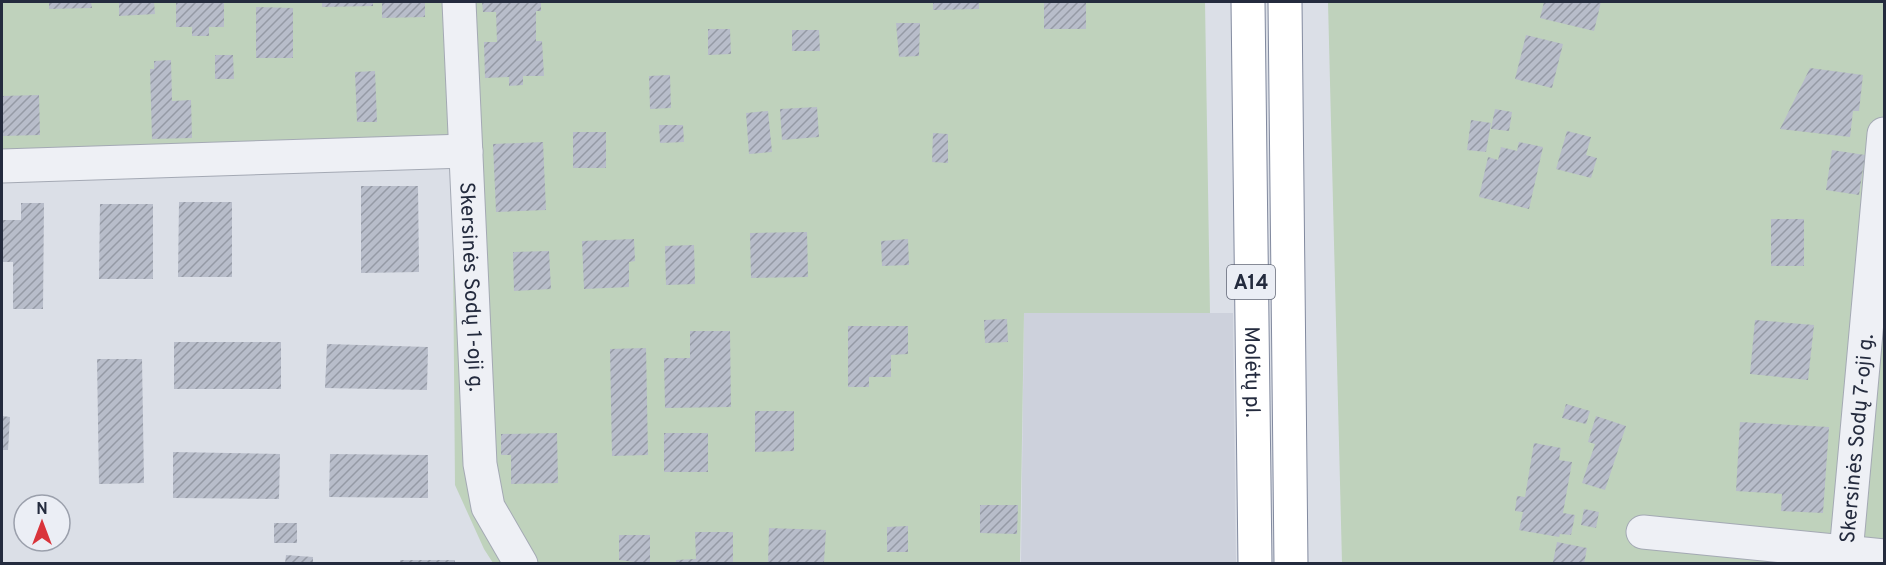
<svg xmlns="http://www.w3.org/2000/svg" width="1886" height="565" font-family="Overpass,sans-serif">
	<defs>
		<pattern id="building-hatch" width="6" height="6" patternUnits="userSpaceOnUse" patternTransform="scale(1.5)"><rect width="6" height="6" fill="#b8bdca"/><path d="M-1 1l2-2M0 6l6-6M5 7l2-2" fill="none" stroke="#959aa5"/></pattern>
	</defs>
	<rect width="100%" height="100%" fill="#dbdfe7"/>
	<!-- built -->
	<path fill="#cdd1dc" d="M1024,313H1233L1236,563L1021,564Z"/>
	<!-- green -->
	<g fill="#bfd2bc">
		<path d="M2,2H1205L1210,313H1024L1020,563H493L484,549L455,485L452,135L2,157Z"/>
		<path d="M1328,2H1884V563H1342Z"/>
	</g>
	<!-- building -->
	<g fill="url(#building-hatch)">
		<path d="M49,2H91L92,8L49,9Z"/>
		<path d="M119,2H154L155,14L119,16Z"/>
		<path d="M176,2H224V27H209V36H192V27H176Z"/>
		<path d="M322,2H373V6L322,7Z"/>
		<path d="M382,2H425V17L382,18Z"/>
		<path d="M482,2H541V11H536V41H542L544,76H523V85L509,86V77L485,78L484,42H497L496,12H483Z"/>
		<path d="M933,2H979V9L933,10Z"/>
		<rect x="1044" y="2" width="42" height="27"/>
		<path d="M1544,2H1601L1594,31L1540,18Z"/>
		<path d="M256,7L293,8V58H256Z"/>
		<path d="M896,23H920L919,56L899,57Z"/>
		<path d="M708,29H730L731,54L708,55Z"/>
		<path d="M792,30H819L820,51H792Z"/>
		<path d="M1526,35L1563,44L1552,88L1515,79Z"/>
		<path d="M215,55H233L234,79H215Z"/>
		<path d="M171,60L172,101L191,100L192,138L152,139L150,69H154V61Z"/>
		<path d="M1810,68L1863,75L1859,111H1853L1850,137L1780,129Z"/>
		<path d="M375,71L377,122H357L355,72Z"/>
		<path d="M670,75L671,108L650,109L649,76Z"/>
		<path d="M39,95L40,135L2,136V96Z"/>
		<path d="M817,107L819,137L782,140L780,109Z"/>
		<path d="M1495,109L1512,112L1509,131L1491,129Z"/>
		<path d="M768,111L772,152L749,154L746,113Z"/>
		<path d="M1471,120L1491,123L1486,152L1467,150Z"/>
		<path d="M659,125H683L684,142L660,143Z"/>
		<path d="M1567,131L1591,137L1586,155L1597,158L1591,178L1556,169Z"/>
		<rect x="573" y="132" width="33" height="36"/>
		<path d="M933,133L948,134V163L932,162Z"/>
		<path d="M543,142L546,210L496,212L493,144Z"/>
		<path d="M1519,142L1543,147L1529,209L1479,197L1488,157L1498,160L1501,147L1517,151Z"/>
		<path d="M1832,150L1865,155L1859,195L1826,190Z"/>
		<path d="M361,186H418L419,272L361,273Z"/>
		<path d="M179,202H232V277H178Z"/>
		<path d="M21,203H44L43,309H13V262H2V220H21Z"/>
		<path d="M100,204H153V279H99Z"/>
		<rect x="1771" y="219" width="33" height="47"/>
		<path d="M807,232L808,277L751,278L750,233Z"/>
		<path d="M634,239L635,261L629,262V287L584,289L582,241Z"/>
		<path d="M908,239L909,265L882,266L881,241Z"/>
		<path d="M694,245L695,284L666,285L665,246Z"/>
		<path d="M549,251L551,289L514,291L513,252Z"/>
		<path d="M1007,319L1008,342L985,343L984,320Z"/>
		<path d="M1755,320L1814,325L1808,380L1750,374Z"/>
		<path d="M848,326H908V354L891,355V377H869V387H848Z"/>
		<path d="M690,331H730L731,407L665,408L664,358H690Z"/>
		<rect x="174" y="342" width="107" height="47"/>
		<path d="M327,344L428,347L427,390L325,388Z"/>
		<path d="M646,348L648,455L612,456L610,349Z"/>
		<path d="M97,359H142L144,483L99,484Z"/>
		<path d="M1566,404L1590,411L1586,424L1562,418Z"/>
		<path d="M755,411H794V451L755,452Z"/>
		<path d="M2,416L10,417L8,450H2Z"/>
		<path d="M1596,416L1626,426L1605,490L1582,483L1595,444L1588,442Z"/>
		<path d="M1740,422L1829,427L1823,513L1781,511L1782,494L1736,491Z"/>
		<path d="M557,433L558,483L511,484V455H501V434Z"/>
		<rect x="664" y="433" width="44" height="39"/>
		<path d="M1534,443L1561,448L1559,460L1572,462L1563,513L1575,515L1571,535L1560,534L1559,537L1519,530L1523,512L1515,511L1517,496L1525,497Z"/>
		<path d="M173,452L280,454L279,499L173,498Z"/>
		<path d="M330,454L428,455V498L329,497Z"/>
		<path d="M980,505H1018L1017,534L980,533Z"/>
		<path d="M1584,509L1599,512L1596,528L1581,525Z"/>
		<rect x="274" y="523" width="23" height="20"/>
		<path d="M908,526V552H887V527Z"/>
		<path d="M769,528L826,530L824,562L768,564Z"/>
		<path d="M695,532H733V564H676V560L696,559Z"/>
		<path d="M619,535H650V564L619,560Z"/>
		<path d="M1557,542L1587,548L1584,564L1553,562Z"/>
		<path d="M286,555L313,557V564H285Z"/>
		<rect x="400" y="560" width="55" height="4"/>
	</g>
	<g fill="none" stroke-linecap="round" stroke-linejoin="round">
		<!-- minor casing -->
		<g stroke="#a4a9b4" stroke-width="35">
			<g id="minor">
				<path id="s1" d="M459,2L480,464L488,507L521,564"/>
				<path d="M2,166L466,151"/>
				<path d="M1643,532L1884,556"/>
				<path id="s2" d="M1845,564L1884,134"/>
			</g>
		</g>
		<!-- highway casing -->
		<g stroke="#828a9f" stroke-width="35">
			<g id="highway">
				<path id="s3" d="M1248,2L1255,564"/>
				<path d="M1285,2L1291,564"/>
			</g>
		</g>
		<!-- minor -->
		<use href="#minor" stroke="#eef0f5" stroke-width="33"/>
		<!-- highway -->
		<use href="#highway" stroke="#fff" stroke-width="33"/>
	</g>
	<g text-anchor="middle" stroke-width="6" stroke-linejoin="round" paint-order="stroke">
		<!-- shield labels -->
		<rect fill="#ebeef5" stroke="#606675" stroke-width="1.5" x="1227" y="265" width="48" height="34" rx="4.5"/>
		<g font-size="20" font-weight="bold" fill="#242b3e">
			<text x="1251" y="289">A14</text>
		</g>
		<!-- street labels -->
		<g font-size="21" fill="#242b3e" stroke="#ebeef5">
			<text dy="7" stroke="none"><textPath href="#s1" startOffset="285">Skersinės Sodų 1-oji g.</textPath></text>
			<text dy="7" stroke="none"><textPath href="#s3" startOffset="370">Molėtų pl.</textPath></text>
			<text dy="7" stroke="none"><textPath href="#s2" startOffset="126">Skersinės Sodų 7-oji g.</textPath></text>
		</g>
	</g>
	<!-- border -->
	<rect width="1886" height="565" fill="none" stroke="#242b3e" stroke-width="6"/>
	<!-- north arrow -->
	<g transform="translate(42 523)"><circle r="28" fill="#ebeef5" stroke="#9ba0ac" stroke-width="1.5"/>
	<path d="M0-4.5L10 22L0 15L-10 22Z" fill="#d9343b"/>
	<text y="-9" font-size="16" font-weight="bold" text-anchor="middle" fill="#242b3e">N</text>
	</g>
</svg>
